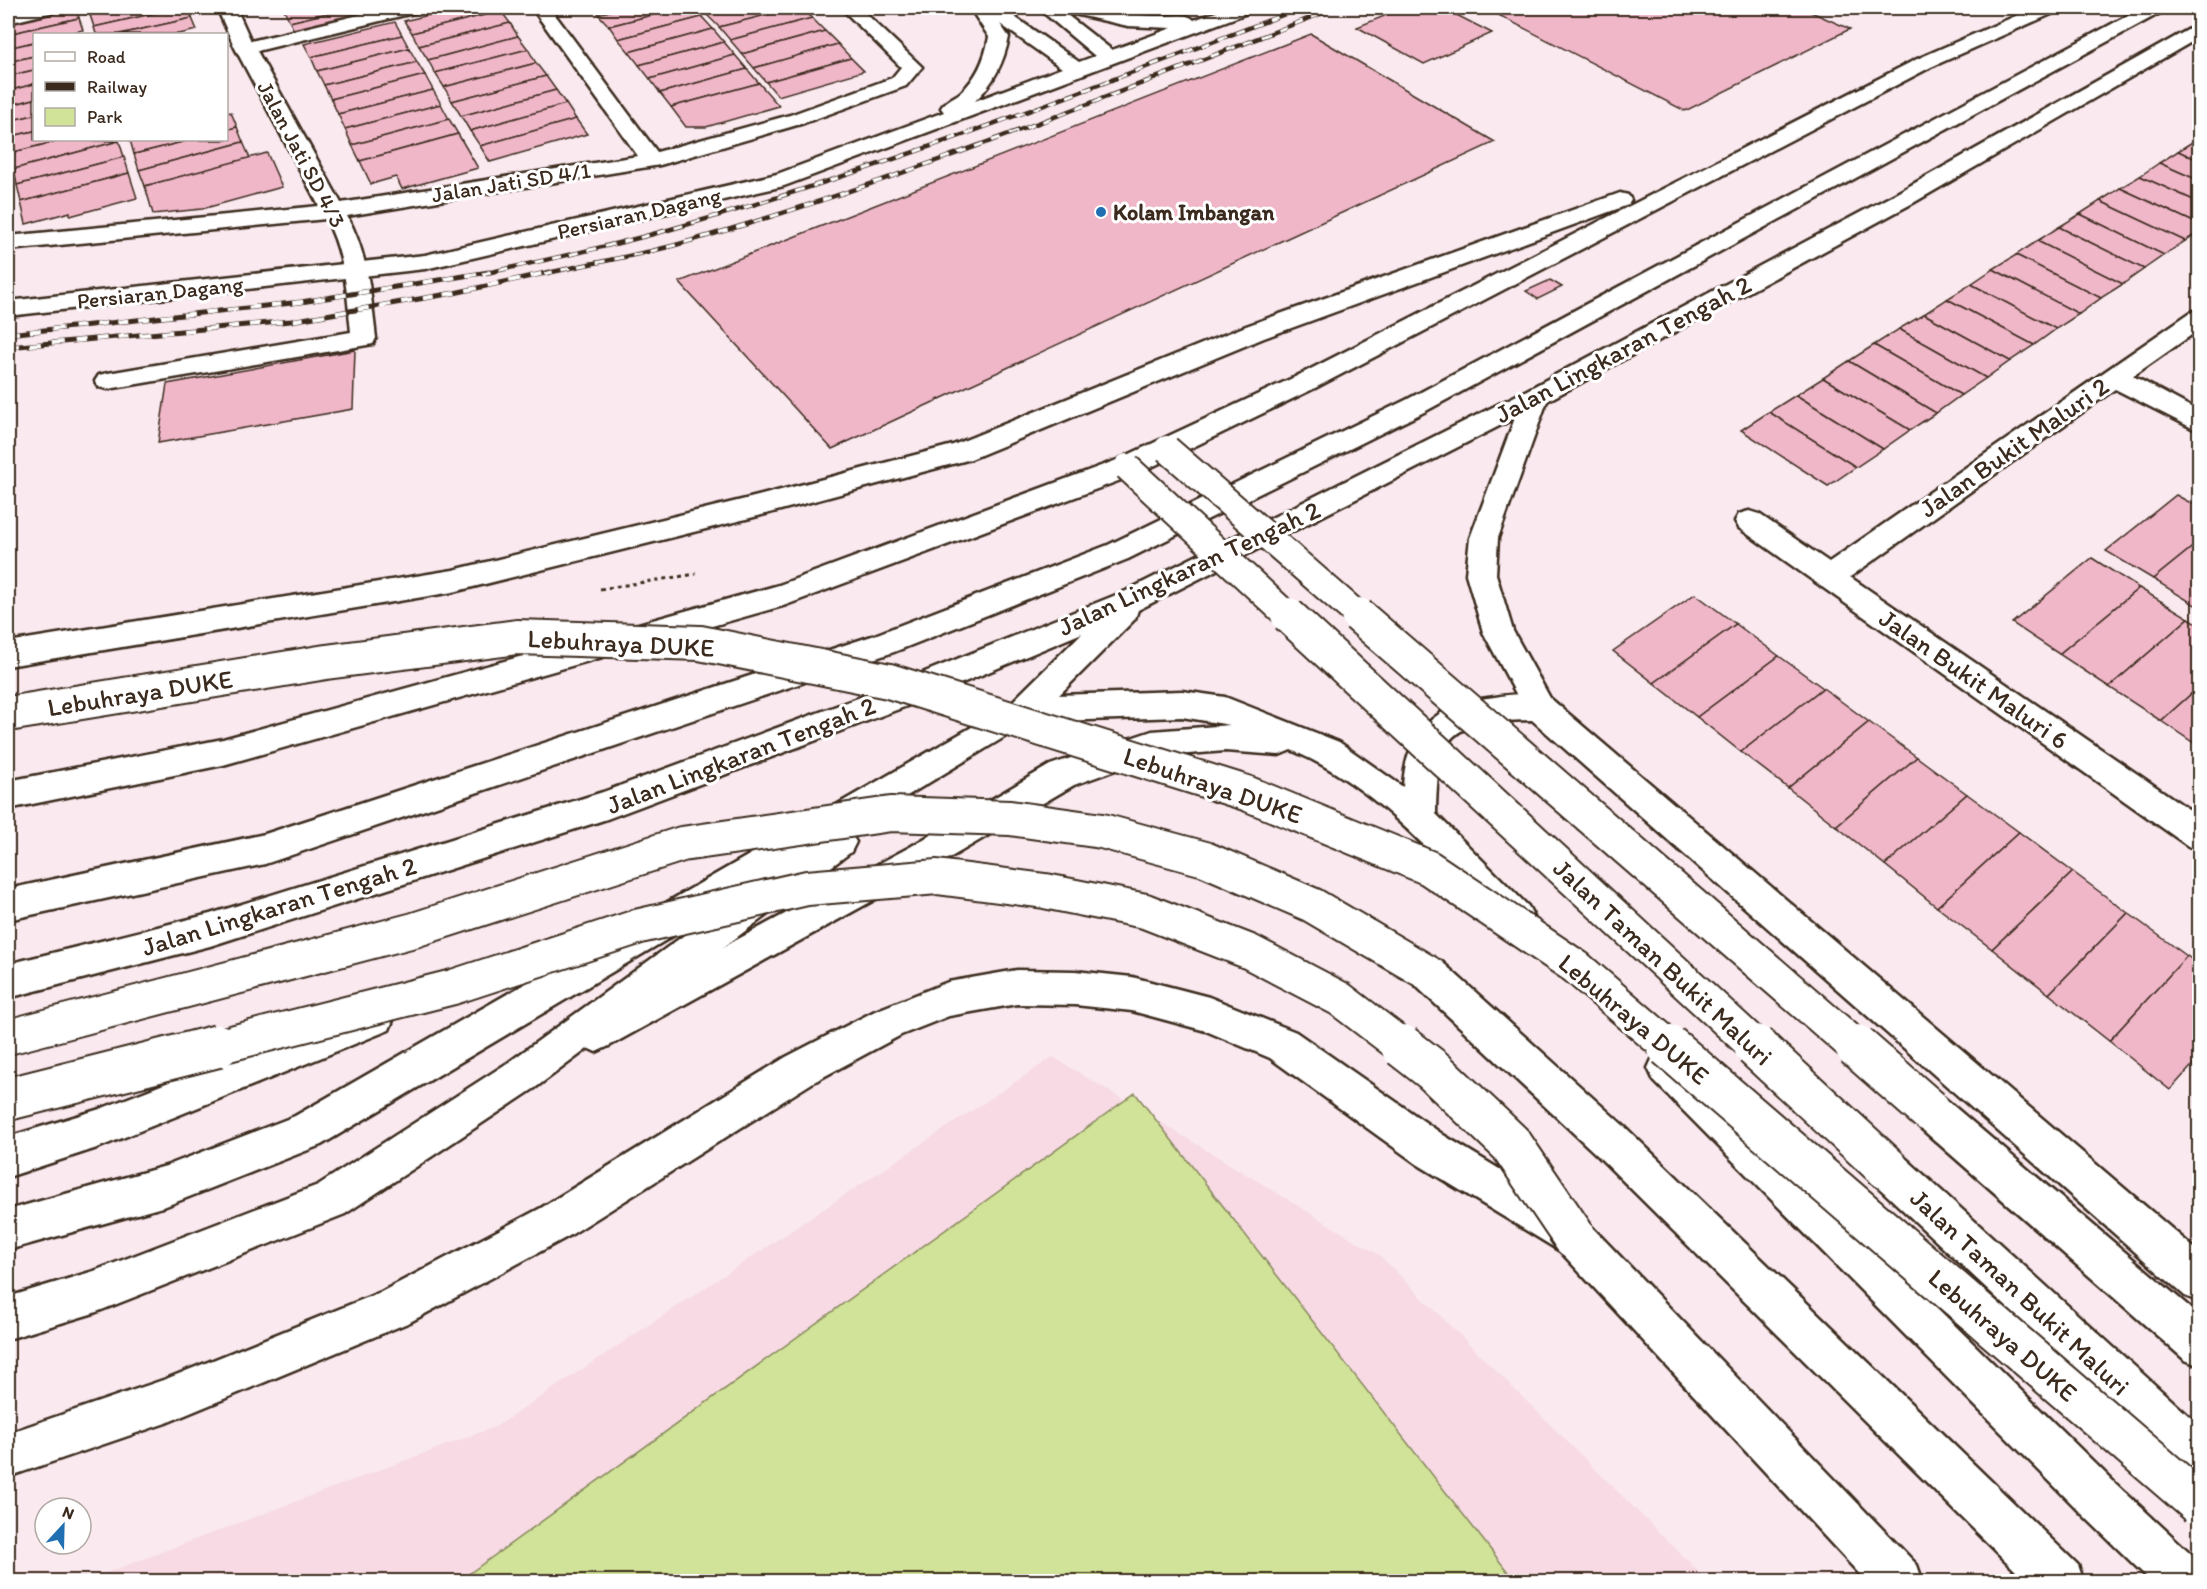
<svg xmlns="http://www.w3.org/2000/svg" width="2207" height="1589" font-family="Itim,sans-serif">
	<rect width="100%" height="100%" fill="#fae9ef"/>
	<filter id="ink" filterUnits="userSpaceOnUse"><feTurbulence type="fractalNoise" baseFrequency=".0167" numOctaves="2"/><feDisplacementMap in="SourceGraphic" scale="12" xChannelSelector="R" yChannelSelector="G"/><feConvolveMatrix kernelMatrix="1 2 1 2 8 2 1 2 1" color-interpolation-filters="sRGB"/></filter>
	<g filter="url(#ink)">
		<!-- built -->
		<path fill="#f7dae4" d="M1053,1057L1379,1255L1708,1581L82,1582L497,1426Z"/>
		<!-- green -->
		<path fill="#d1e398" stroke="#86865b" stroke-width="1.5" d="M1135,1093L1515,1581H459Z"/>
		<!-- building -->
		<g fill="#f0b7c9" stroke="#3b2a1e" stroke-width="1.5">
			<path d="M67,8H76L79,18L8,34V21Z"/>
			<path d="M88,8H120L90,15Z"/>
			<path d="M120,8H178L94,27L90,15Z"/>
			<path d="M178,8H188L192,18L120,34H96L94,27Z"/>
			<path d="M292,8H349L290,22L284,9Z"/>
			<path d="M349,8H387L390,12L296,35L290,22Z"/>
			<path d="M457,8H498L501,11L412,33L404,21Z"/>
			<path d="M622,8H680L609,26L598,14Z"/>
			<path d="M680,8H694L702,17L618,39L609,26Z"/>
			<path d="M701,8H735L707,15Z"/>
			<path d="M735,8H794L719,27L707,15Z"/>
			<path d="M794,8H802L812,18L730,40L719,27Z"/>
			<path d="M1404,8H1443L1492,33L1424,64L1357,27Z"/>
			<path d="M1485,8H1802L1850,29L1685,111Z"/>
			<path d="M501,11L510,23L419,46L412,33Z"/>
			<path d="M702,17L713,29L629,52L618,39Z"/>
			<path d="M79,18L83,30L65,34H34V42L8,48V34Z"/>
			<path d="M192,18L197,30L179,34H120Z"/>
			<path d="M812,18L825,31L742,54L730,40Z"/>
			<path d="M395,22L402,35L311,57L304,44Z"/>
			<path d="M510,23L518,36L428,60L419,46Z"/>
			<path d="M713,29L724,42L639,65L629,52Z"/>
			<path d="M825,31L838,44L754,68L742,54Z"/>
			<path d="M1311,34L1495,142L832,449L679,282Z"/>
			<path d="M402,35L409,48L317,71L311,57Z"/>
			<path d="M518,36L528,49L435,73L428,60Z"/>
			<path d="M34,42V56L8,62V48Z"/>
			<path d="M724,42L735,55L650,79L639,65Z"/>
			<path d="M838,44L851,58L766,82L754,68Z"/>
			<path d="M409,48L417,62L324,85L317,71Z"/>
			<path d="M528,49L536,63L444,87L435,73Z"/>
			<path d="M735,55L747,69L660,93L650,79Z"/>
			<path d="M34,56V70L8,76V62Z"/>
			<path d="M851,58L864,71L778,96L766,82Z"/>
			<path d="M417,62L425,75L331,99L324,85Z"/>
			<path d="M536,63L546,76L452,101L444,87Z"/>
			<path d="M747,69L759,83L671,107L660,93Z"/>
			<path d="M34,70V84L8,91V76Z"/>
			<path d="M425,75L433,90L338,114L331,99Z"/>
			<path d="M546,76L556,90L461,116L452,101Z"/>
			<path d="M759,83L779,106L706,127H686L671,107Z"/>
			<path d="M34,84V99L8,106V91Z"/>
			<path d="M433,90L441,104L345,129L338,114Z"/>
			<path d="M556,90L566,104L470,131L461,116Z"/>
			<path d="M34,99V115L8,121V106Z"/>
			<path d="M441,104L449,119L352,145L345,129Z"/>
			<path d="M566,104L576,119L480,146L470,131Z"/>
			<path d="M231,112L237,127L226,130V113Z"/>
			<path d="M34,115V131L8,137V121Z"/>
			<path d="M449,119L458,134L360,161L352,145Z"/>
			<path d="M576,119L587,134L490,162L480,146Z"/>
			<path d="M237,127L243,142L139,170L134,154L190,140H226V130Z"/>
			<path d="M34,131V140H62L10,153L8,137Z"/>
			<path d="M458,134L478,168L402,189L396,177L371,184L360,161Z"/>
			<path d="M2197,139L2200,141V161L2178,151Z"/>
			<path d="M62,140L119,141L14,169L10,153Z"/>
			<path d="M130,140H190L134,154Z"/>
			<path d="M119,141L124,157L17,185L14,169Z"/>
			<path d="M243,142L250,158L145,186L139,170Z"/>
			<path d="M2178,151L2200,161V181L2159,163Z"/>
			<path d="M267,153L282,187L202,209L153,214L145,186Z"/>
			<path d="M124,157L129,173L21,202L17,185Z"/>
			<path d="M2159,163L2200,181V203L2140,176Z"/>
			<path d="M129,173L137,198L70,216V212L26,224L21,202Z"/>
			<path d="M2140,176L2200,203V225L2120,188Z"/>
			<path d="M2120,188L2200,225V231L2185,241L2100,201Z"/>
			<path d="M2100,201L2185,241L2164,255L2080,214Z"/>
			<path d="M2080,214L2164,255L2144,269L2059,227Z"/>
			<path d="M2059,227L2144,269L2123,284L2037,241Z"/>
			<path d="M2037,241L2123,284L2101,298L2016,255Z"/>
			<path d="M2016,255L2101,298L2079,314L1993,269Z"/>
			<path d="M1993,269L2079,314L2056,329L1971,284Z"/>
			<path d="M1550,280L1562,287L1538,299L1526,291Z"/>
			<path d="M1971,284L2056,329L2034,345L1947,299Z"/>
			<path d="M1947,299L2034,345L2010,361L1924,314Z"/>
			<path d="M1924,314L2010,361L1986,378L1899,329Z"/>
			<path d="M1899,329L1986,378L1961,395L1874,345Z"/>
			<path d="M1874,345L1961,395L1936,413L1849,361Z"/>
			<path d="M355,350L353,409L158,443L167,384Z"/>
			<path d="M1849,361L1936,413L1910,430L1823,378Z"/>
			<path d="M1823,378L1910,430L1883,449L1796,395Z"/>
			<path d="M1796,395L1883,449L1856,467L1769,412Z"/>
			<path d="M1769,412L1856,467L1828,486L1741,430Z"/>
			<path d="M2176,495L2200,508V541L2153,579L2106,551Z"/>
			<path d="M2200,541V608L2153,579Z"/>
			<path d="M2092,558L2139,588L2059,654L2012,623Z"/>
			<path d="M2139,588L2189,618L2109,687L2059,654Z"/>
			<path d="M1695,594L1736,624L1654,683L1613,651Z"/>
			<path d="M2189,618L2200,625V686L2161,721L2109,687Z"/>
			<path d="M1736,624L1779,656L1697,717L1654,683Z"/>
			<path d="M1779,656L1823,688L1741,752L1697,717Z"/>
			<path d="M2200,686V747L2161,721Z"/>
			<path d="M1823,688L1869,722L1788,788L1741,752Z"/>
			<path d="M1869,722L1917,757L1836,826L1788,788Z"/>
			<path d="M1917,757L1967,794L1885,865L1836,826Z"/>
			<path d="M1967,794L2019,832L1937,907L1885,865Z"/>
			<path d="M2019,832L2073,872L1992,949L1937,907Z"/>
			<path d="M2073,872L2128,913L2049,994L1992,949Z"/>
			<path d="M2128,913L2187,956L2109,1041L2049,994Z"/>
			<path d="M2187,956L2200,965V1057L2170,1090L2109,1041Z"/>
		</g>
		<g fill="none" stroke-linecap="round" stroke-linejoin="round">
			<!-- minor casing -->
			<g stroke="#3b2a1e" stroke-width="5">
				<g id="minor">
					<path d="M24,8H57L54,12L8,23V11Z"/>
					<path d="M217,8H236L251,41L388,8H420L417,12L257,51L341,203L638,156L532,8H550L657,152L790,115L892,78L901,67L841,8H860L922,67L906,86L804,123L660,165L347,216C368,254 371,296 376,338L373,344L108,389L99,387L95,381L99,375L108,373L351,332C347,293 345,254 326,219L8,250V236L319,206L235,48Z"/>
					<path d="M2200,309V329L2133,376L2200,412V432L2115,389L1850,577L2200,817V850L2188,846L1739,528L1735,521L1739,514L1749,511L1759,514L1829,562L2191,312Z"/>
				</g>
			</g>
			<!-- major casing -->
			<g stroke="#3b2a1e" stroke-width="5">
				<g id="major">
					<path d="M970,8H1002L1079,62L1095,56L1038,8H1058L1112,50L1172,28L1128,26L1065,12L1063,8C1096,8 1129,16 1162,16C1172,16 1186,12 1194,20L1227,8H1253L1250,12L784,186L425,269L8,316V301L425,255L777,174L944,112L941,108C945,101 953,98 960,93C977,78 985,59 989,37ZM1000,24L1062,68L975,101C994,83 1004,62 1009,37Z"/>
					<path d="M1182,691L1225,697L1339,742L1403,787C1406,728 1438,703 1495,697C1513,694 1533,692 1550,698L2200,1253V1302L2185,1296L1532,720C1449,722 1437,731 1436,814L1528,906L1534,917L1528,928L1516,933L1504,928C1440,863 1377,785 1291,750L1279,755L1225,751L1152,757L1074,785L934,867L609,1046L596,1052L583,1046L577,1034L583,1022L910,847L1050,765L1152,731L1230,725L1182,717L1025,722L1014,718L1009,709L1014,700L1025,696Z"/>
					<path d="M1428,956L1441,961L1625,1127L2078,1565L2084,1582H2027L1597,1155L1415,985L1410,973L1415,961Z"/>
					<path d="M1667,1050L1680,1055L2116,1484L2200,1562V1582H2152L2084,1516L1654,1081L1648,1068L1654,1055Z"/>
					<path d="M1929,1091L1943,1097L2200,1316V1366L2185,1360L1915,1123L1910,1110L1915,1097Z"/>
					<path d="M1887,1148L1901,1154L2200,1426V1479L2184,1473L1873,1182L1867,1168L1873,1154Z"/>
				</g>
			</g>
			<!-- highway casing -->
			<g stroke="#3b2a1e" stroke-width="5">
				<g id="highway">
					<path d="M2034,8H2059L2056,12L1931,67L1315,388L1137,474L786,605L223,765L8,809V781L223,739L779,585L1117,460L1297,376L1917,59Z"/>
					<path d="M2142,8H2165L2162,12L1424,412L1128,559L894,652L265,864L8,920V889L265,834L872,636L1108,545L1406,400Z"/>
					<path d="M2200,23V37L1913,203L1547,401L1498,538L1496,574L1513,631L1555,707L1550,716L1539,720L1528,716L1483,632L1466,574L1470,538L1515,418L1138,610L1135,619L1036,718L849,831L856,842L851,852L535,1088L345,1214L94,1313L8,1339V1297L94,1271L318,1185L509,1062L730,902L321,1145L166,1206L8,1250V1210L166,1166L295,1116L972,727L1014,700L1082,633L907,706L607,819L210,946L8,998V964L210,914L603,792L885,688L1126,591L1527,390L1897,193Z"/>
					<path d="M1620,193L1628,195L1631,200L1628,205L1264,338L971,459L758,516L453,592L8,666V642L453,570L758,496L953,445L1246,326Z"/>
					<path d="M1017,970L1075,971L1132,977L1209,997L1296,1032L1445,1136L1588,1223L1917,1565L1923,1582H1867L1560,1251L1417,1164L1270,1058L1206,1031L1132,1011L1075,1005L1017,1004L949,1016L901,1035L812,1083L569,1236L410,1322L166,1423L8,1477V1433L166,1379L381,1292L541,1208L786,1057L875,1011L948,982Z"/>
					<path d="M376,1001L389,1006L394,1018L389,1030L100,1147L8,1177V1137L100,1109Z"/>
				</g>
			</g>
			<!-- path -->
			<path stroke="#3b2a1e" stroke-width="3" stroke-dasharray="4 4" stroke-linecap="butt" d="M600,589L696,574"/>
			<!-- minor -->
			<use href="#minor" fill="#fff" fill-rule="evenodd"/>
			<!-- major -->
			<use href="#major" fill="#fff" fill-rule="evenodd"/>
			<!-- highway -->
			<use href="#highway" fill="#fff" fill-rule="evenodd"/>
			<!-- rail-far1 casing -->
			<g stroke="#3b2a1e" stroke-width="4.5">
				<g id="rail-far1">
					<path d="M482,274C551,259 621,244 689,224C897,164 1099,85 1301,8"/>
					<path d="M544,274C586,264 630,257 672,246C899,183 1117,92 1336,8"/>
				</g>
			</g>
			<!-- rail casing -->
			<g stroke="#3b2a1e" stroke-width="5">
				<g id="rail">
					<path d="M8,334L301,302L489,272"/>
					<path d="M8,347L291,321L454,293L550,272"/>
				</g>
			</g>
			<!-- rail-far1 -->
			<use href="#rail-far1" stroke="#fff" stroke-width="3" stroke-dasharray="9" stroke-linecap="butt"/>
			<!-- rail -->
			<use href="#rail" stroke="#fff" stroke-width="4" stroke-dasharray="11" stroke-linecap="butt"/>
			<!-- major-bridge-far2 casing -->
			<g stroke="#3b2a1e" stroke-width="30" stroke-linecap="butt">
				<g id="major-bridge-far2">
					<path d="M1167,449L1360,617"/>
					<path d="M1127,467L1289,617"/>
				</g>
			</g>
			<!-- major-bridge-far1 casing -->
			<g stroke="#3b2a1e" stroke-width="38" stroke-linecap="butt">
				<g id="major-bridge-far1">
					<path d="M1288,615L1757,1048"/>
					<path d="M1358,615L1857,1048"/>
					<path d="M8,1037L414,930L682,844L891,814L1010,818L1102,831L1205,859L1312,905L1428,973"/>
				</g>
			</g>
			<!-- major-bridge casing -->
			<g stroke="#3b2a1e" stroke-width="46" stroke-linecap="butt">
				<g id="major-bridge">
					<path d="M1755,1046L1887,1168"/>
					<path d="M1856,1046L1929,1110"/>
				</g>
			</g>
			<!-- highway-bridge-far1 casing -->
			<g stroke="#3b2a1e" stroke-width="38" stroke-linecap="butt">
				<g id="highway-bridge-far1">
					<path d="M8,714L326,662L517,637L700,643L889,681L1246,793L1429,868L1576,967L1670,1048"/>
					<path d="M212,1048L453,987L640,926L807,888L937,877L1045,891L1145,911L1250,952L1340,999L1404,1048"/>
				</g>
			</g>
			<!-- highway-bridge casing -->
			<g stroke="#3b2a1e" stroke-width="46" stroke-linecap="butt">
				<g id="highway-bridge">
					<path d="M1402,1046L1434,1071L1511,1144L1574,1237"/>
					<path d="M1668,1046L2200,1504"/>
					<path d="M8,1099L218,1046"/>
				</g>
			</g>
			<!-- major-bridge-far2 -->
			<use href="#major-bridge-far2" stroke="#fff" stroke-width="26"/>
			<!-- major-bridge-far1 -->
			<use href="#major-bridge-far1" stroke="#fff" stroke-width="34"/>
			<!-- major-bridge -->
			<use href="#major-bridge" stroke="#fff" stroke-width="42"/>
			<!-- highway-bridge-far1 -->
			<use href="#highway-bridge-far1" stroke="#fff" stroke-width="34"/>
			<!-- highway-bridge -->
			<use href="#highway-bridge" stroke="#fff" stroke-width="42"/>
		</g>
	</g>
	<!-- markers -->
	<circle fill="#1f6fb2" stroke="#fff" stroke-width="2" cx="1101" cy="212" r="6"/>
	<g text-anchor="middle" stroke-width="6" stroke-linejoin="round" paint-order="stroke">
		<!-- far-street labels -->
		<g font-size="22" fill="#3b2a1e" stroke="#fff">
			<text transform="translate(302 154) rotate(62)" y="8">Jalan Jati SD 4/3</text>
			<text transform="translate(511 182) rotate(-9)" y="8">Jalan Jati SD 4/1</text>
			<text transform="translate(639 213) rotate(-13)" y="8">Persiaran Dagang</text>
			<text transform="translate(160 292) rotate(-6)" y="8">Persiaran Dagang</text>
		</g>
		<!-- far-poi labels -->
		<g font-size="22" font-weight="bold" fill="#3b2a1e" stroke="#fff" text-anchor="start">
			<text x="1113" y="220">Kolam Imbangan</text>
		</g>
		<!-- street labels -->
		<g font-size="26" fill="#3b2a1e" stroke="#fff">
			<text transform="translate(1623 349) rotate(-28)" y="9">Jalan Lingkaran Tengah 2</text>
			<text transform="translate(2014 447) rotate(-35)" y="9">Jalan Bukit Maluri 2</text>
			<text transform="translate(1189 568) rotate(-25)" y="9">Jalan Lingkaran Tengah 2</text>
			<text transform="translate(621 643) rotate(3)" y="9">Lebuhraya DUKE</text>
			<text transform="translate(1974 679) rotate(35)" y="9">Jalan Bukit Maluri 6</text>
			<text transform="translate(140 693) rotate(-9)" y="9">Lebuhraya DUKE</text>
			<text transform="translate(741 755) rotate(-21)" y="9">Jalan Lingkaran Tengah 2</text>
			<text transform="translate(1213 785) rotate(19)" y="9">Lebuhraya DUKE</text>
			<text transform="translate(279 906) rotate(-17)" y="9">Jalan Lingkaran Tengah 2</text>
			<text transform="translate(1663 962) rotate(43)" y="9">Jalan Taman Bukit Maluri</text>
			<text transform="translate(1634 1019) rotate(40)" y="9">Lebuhraya DUKE</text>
			<text transform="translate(2020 1292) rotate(43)" y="9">Jalan Taman Bukit Maluri</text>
			<text transform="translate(2003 1335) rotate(41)" y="9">Lebuhraya DUKE</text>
		</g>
	</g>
	<!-- margin -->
	<rect width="2207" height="1589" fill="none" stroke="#fff" stroke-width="30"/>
	<rect x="15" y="15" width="2177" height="1559" fill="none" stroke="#3b2a1e" stroke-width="2" filter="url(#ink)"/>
	<!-- legend -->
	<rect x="33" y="33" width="195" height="108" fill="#ffffff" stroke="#b1aaa5" stroke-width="1.5"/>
	<rect x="45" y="52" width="30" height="9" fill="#ffffff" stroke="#b1aaa5" stroke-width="1.5"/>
	<text x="87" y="63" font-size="18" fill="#3b2a1e">Road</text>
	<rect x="45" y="82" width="30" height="9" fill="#3b2a1e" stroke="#b1aaa5" stroke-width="1.5"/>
	<text x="87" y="93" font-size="18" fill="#3b2a1e">Railway</text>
	<rect x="45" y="108" width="30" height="18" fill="#d1e398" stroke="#b1aaa5" stroke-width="1.5"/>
	<text x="87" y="123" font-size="18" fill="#3b2a1e">Park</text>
	<!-- north arrow -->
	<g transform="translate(63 1526) rotate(22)"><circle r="28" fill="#ffffff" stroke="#b1aaa5" stroke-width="1.5"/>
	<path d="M0-4.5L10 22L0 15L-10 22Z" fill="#1f6fb2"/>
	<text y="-9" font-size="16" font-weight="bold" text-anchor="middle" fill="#3b2a1e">N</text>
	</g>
</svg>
